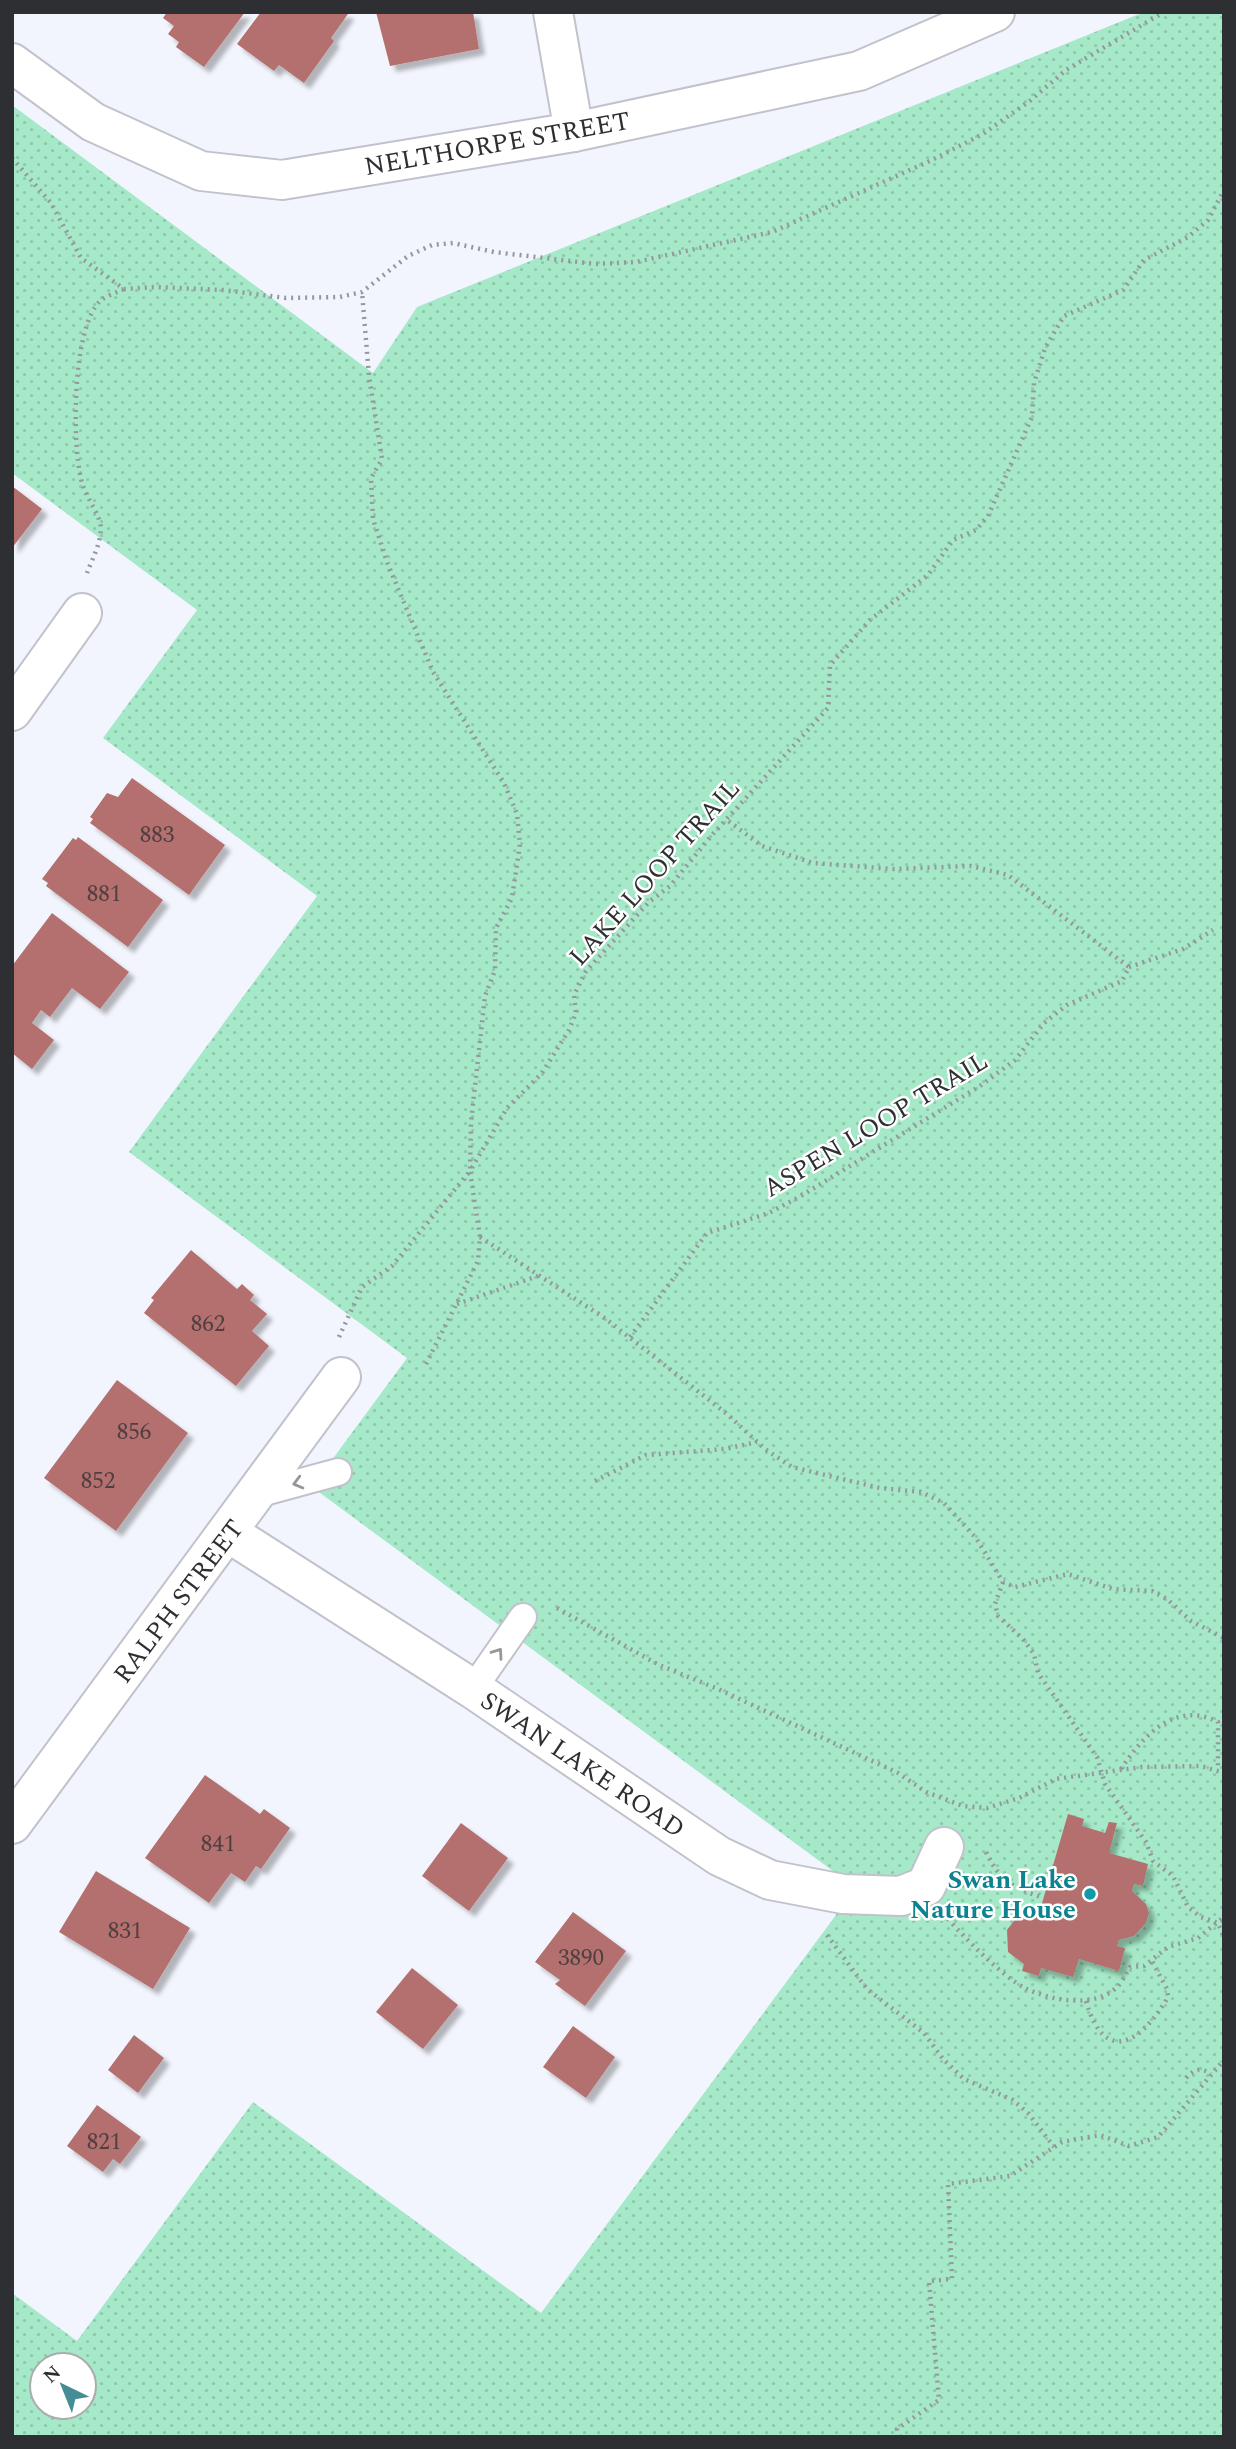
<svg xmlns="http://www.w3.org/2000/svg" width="1236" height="2449" font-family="Spectral,serif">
	<defs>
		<pattern id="park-dots" width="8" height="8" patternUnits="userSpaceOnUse" patternTransform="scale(1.75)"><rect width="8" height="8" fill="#a5e9c8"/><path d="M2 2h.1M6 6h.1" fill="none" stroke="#8ec8ac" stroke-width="1.8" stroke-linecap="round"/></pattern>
		<filter id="shadow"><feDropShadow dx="6" dy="6" stdDeviation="2" flood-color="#0004"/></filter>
	</defs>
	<rect width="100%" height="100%" fill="#f3f5fe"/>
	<!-- park -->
	<path fill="url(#park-dots)" fill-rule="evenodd" d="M1144,12H1224V2437H12V2293L77,2341L253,2102L541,2313L856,1888L312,1487L407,1358L129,1152L317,896L103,738L197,610L12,473V105L373,373L417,307ZM42,2365H84V2407H42Z"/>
	<!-- building -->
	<g fill="#b46f6e" filter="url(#shadow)">
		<path d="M167,12H245L204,67L176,47L179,42L168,34L174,26L163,18Z"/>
		<path d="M261,12H346L348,14L331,38L334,41L304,83L279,65L274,71L237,44Z"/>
		<path d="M376,12H473L479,49L390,66Z"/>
		<path d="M12,486L42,509L12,548Z"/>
		<path d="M132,778L225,845L189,895L90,823L93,819L90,817L107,793L118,797Z"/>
		<path d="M78,837L163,900L128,947L46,886L48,883L42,879L73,838L76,840Z"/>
		<path d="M52,913L129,972L100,1009L72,988L50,1017L41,1010L32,1023L54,1040L32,1069L12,1053V966Z"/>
		<path d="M191,1250L237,1289L242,1284L254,1295L250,1300L267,1314L252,1331L269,1346L236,1386L144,1313L154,1300L151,1298Z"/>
		<path d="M117,1380L188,1433L116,1531L44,1478Z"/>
		<path d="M205,1775L260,1814L264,1809L290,1828L261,1869L256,1866L245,1882L231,1873L209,1903L145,1858Z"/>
		<path d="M1068,1814L1084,1819L1082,1826L1105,1833L1109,1822L1117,1823L1109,1853L1148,1864L1143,1886L1134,1884L1132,1891L1146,1904L1149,1913L1146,1923L1134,1936L1119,1940L1117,1946L1125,1948L1119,1971L1079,1959L1073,1977L1041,1968L1039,1976L1022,1971L1024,1964L1008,1952L1007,1930L1020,1913L1040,1910Z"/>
		<path d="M461,1823L508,1858L469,1911L422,1876Z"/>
		<path d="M96,1871L190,1928L153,1989L59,1932Z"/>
		<path d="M573,1912L626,1951L585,2006L555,1984L560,1980L535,1962Z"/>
		<path d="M412,1968L458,2005L423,2049L376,2012Z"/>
		<path d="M573,2026L615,2057L586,2098L543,2067Z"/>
		<path d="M134,2035L164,2058L138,2093L108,2070Z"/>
		<path d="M97,2105L141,2137L120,2164L113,2159L103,2172L67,2146Z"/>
	</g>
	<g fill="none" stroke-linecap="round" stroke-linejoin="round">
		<!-- service casing -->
		<g stroke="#c1c2cc" stroke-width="30">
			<g id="service">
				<path d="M257,1494L338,1472"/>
				<path d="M473,1689L523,1617"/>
			</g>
		</g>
		<!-- minor casing -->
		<g stroke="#c1c2cc" stroke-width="42">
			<g id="minor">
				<path d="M553,12L574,132"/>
				<path d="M12,63L93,122L201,171L282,180L574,132L859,71L995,12"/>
				<path d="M12,711L82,613"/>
				<path d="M229,1533L473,1689L719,1856L770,1880L843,1894L901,1896L926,1886L944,1847"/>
				<path d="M12,1824L341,1377"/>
			</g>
		</g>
		<!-- path -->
		<g stroke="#95979d" stroke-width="4.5" stroke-dasharray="2 5" stroke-linecap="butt">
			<path d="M12,158L51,203L81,258L124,289L155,287L223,290L286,298L340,297L362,292L408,256L432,245L453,243L494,252L595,264L636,262L772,232L932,160L983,134L1031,100L1066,70L1164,12"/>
			<path d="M87,573C92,559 104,538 100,522C95,507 85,496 81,479C72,441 72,329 100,301C106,296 117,292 124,289"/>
			<path d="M1129,967L1183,949L1213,930"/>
			<path d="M480,1237L606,1319L727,1414L765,1449L792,1467L880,1488L921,1492L944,1503L976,1538L1003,1582L1015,1587L1068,1574L1113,1589L1152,1591L1167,1599L1191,1621L1224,1638"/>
			<path d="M457,1304L538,1276"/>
			<path d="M339,1337L362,1287L392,1266L470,1171L471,1122L485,996L495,970L496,928L512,898L520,844L517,814L504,783L433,672L387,562L373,519L371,478L382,459L369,376L362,292"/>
			<path d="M630,1337L707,1233L769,1213L801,1196L980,1086L1015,1060L1044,1023L1067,1005L1122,981L1129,967L1008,875L971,866L893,869L813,863L762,846L727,820"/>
			<path d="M426,1364L478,1261L480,1237L470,1171L507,1108L542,1073L569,1030L576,1013L574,995L586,971L649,902L670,886L712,835L828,708L830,665L870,620L928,575L953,540L976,530L988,516L1032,417L1034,383L1045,348L1064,316L1123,290L1144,260L1188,237L1208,220L1224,190"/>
			<path d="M595,1481L646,1455L725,1449L757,1442"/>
			<path d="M1003,1582L995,1604L998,1616L1023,1639L1034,1654L1038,1673L1097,1757L1105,1784L1146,1842L1153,1861L1173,1876L1188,1907L1201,1917L1218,1923L1224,1937"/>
			<path d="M557,1608L659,1665L718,1689L898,1773L926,1792L963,1806L987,1808L1019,1798L1056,1779L1142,1767L1201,1766L1224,1773"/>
			<path d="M1121,1769C1143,1736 1175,1700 1218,1722V1769"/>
			<path d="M986,1852C1000,1882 1014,1888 1044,1898"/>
			<path d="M948,1919C965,1938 1003,1977 1025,1988C1051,2001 1096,2009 1118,1986C1123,1981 1126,1973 1130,1967L1144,1966L1168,1947L1198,1938L1224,1917"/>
			<path d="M827,1935L867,1989L924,2033L943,2059L964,2079L1013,2100L1029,2114L1054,2147"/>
			<path d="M1086,2001C1105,2067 1142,2042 1168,1997L1167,1989L1152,1961"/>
			<path d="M1186,2078C1195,2069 1200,2067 1211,2074"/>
			<path d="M900,2437L897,2429L939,2400L929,2281L952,2279L948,2184L1010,2176L1062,2142L1100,2135L1129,2146L1158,2137L1224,2060"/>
		</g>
		<!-- service -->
		<use href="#service" stroke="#fff" stroke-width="26"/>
		<!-- minor -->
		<use href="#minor" stroke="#fff" stroke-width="38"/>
	</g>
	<!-- one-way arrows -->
	<defs><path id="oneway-chevron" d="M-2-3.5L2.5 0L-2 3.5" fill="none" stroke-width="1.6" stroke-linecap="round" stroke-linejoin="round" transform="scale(1.75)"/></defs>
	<g stroke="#969798">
		<use href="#oneway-chevron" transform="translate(298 1483) rotate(165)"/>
		<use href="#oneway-chevron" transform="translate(498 1653) rotate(-55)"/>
	</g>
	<!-- markers -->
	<circle fill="#0f9aa8" stroke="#fff" stroke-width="2.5" cx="1090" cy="1894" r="7"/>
	<g text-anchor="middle" stroke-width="5" stroke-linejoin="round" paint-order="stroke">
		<!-- number labels -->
		<g font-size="23" fill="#503f41">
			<text x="157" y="842">883</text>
			<text x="104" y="901">881</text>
			<text x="208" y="1331">862</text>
			<text x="134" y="1439">856</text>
			<text x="98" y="1488">852</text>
			<text x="218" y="1851">841</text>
			<text x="125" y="1938">831</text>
			<text x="581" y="1965">3890</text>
			<text x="104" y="2149">821</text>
		</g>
		<!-- street labels -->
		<g font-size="26" fill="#2e2f32" stroke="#fff">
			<text transform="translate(497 143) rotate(-10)" y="9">NELTHORPE STREET</text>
			<text transform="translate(654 872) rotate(-48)" y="9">LAKE LOOP TRAIL</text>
			<text transform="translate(875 1124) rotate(-31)" y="9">ASPEN LOOP TRAIL</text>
			<text transform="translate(178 1601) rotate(-53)" y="9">RALPH STREET</text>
			<text transform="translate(583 1764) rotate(34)" y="9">SWAN LAKE ROAD</text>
		</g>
		<!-- culture labels -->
		<g font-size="26" font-weight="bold" fill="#0d838f" stroke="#fff" text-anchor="end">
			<text x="1076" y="1888">Swan Lake<tspan x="1076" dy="30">Nature House</tspan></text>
		</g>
	</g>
	<!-- border -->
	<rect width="1236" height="2449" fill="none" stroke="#2e2f32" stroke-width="28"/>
	<!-- north arrow -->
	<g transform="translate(63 2386) rotate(317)"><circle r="33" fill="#ffffff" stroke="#abacad" stroke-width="2"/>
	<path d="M0-5L12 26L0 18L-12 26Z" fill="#458c94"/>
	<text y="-10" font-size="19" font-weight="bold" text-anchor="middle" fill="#2e2f32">N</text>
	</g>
</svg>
